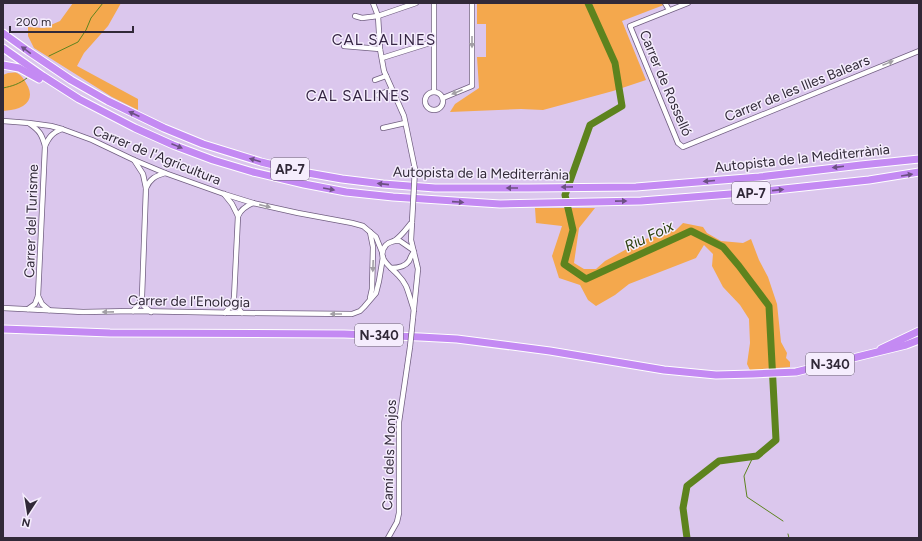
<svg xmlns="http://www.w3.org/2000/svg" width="922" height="541" font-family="Figtree,sans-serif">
	<rect width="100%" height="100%" fill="#dbc7ed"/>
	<!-- green -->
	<g fill="#f4a84d">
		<path d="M73,3H121L108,26L84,53L77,66L138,99V110L112,97L34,48L28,36V27L44,28L60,21Z"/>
		<path d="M477,3H669L622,21L646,80L613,91L543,110L521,109L450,112L455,104L479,88L477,57H486V24H477Z"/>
		<path d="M8,73C11,73 14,72 17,73C21,75 24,79 26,83C33,94 31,103 19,108C14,110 8,110 3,111V75Z"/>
		<path d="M535,208H595L579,228L574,263L584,269H596L605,261L645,239L664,235L668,231L676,230L683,223L703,227L707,233L721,241L743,243L751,239L759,260L768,277L777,304L781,342L787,353L786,358L790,362V367L750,370L747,364L750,343L749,319L740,305L723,287L712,266L713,254L704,245L696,258L629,284L615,295L596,306L588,300L580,285L559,278L552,256L562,226L536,223Z"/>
	</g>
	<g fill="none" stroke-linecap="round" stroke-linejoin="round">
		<!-- stream -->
		<g stroke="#5d831e" stroke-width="1">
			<path d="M49,56L78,42L86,30L91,18L103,3"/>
			<path d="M3,88C13,86 19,84 27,78"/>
			<path d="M753,457L744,476L747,497L783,521"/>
			<path d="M788,534L789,538"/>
		</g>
		<!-- river -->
		<path stroke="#5d831e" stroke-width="7" d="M588,3L615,63L622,106L590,125L565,195L573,230L564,264L586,279L691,231L723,247L739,266L769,306L776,440L757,456L719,461L687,486L683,508L687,538"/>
		<!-- minor casing -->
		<g stroke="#715f81" stroke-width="6">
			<g id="minor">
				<path d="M373,3L378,16L380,49L384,71L404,116L415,169"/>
				<path d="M665,3L669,10"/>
				<path d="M688,3L630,26L678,143L683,147L919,51"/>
				<path d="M355,16L362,18L378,16L416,3"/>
				<path d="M344,46L380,49"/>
				<path d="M382,58L433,42"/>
				<path d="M375,80L386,76"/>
				<circle cx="434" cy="101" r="9"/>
				<path d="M434,92V3"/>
				<path d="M378,95L391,90"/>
				<path d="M443,98L472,86V3"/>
				<path d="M3,121L29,123L51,126L62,129L92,140L134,160L165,173L224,194L253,203L298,213L352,223L363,226L376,237L382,252"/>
				<path d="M383,128L405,123"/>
				<path d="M45,146C49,137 52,133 62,129"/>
				<path d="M146,188C150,179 155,176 165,173"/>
				<path d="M224,194L232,204L238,216L234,298L232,304L225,313"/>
				<path d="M238,216C241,209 246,206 253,203"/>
				<path d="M412,222C407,228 401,237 394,241C392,242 389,242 386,245C375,258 391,267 398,275C401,278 404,282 406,286C409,293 411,302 414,310"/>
				<path d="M412,222L411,240L418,269L413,318"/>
				<path d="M370,232L373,247L372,289L370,298"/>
				<path d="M394,241H400L413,250"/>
				<path d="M391,268C398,268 405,267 409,261C411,257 411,255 414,252"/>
				<path d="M38,296L42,304L49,310"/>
				<path d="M142,297L144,306L151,312"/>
				<path d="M234,298L236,305L242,313"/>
				<path d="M3,308L83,312L133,311L242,313L352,314L360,311L364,307L376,293L379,281L383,257"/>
				<path d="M28,309L35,304L38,296L45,146C42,135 40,131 30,124"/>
				<path d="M133,311L139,304L142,296L146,188L143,174L134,160"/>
				<path d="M388,538L397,522L399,513V422L410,347"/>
			</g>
		</g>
		<!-- highway casing -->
		<g stroke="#fff" stroke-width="9">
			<g id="highway">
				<path d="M3,33L28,51L71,80L108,101L164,128L203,144L261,162L302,172L342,179L383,184L435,188H529L636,187L759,177L861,165L919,159"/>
				<path d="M3,48L43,76L79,99L135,128L173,145L213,160L253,172L304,184L346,192L393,197L500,204L641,201L756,192L869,180L919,172"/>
				<path d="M3,65L19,68L39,79"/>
				<path d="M3,329L110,333L344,334L420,337L457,339L550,351L664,370L716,375L753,374L796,372L906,345L919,340"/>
				<path d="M881,349L919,331"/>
			</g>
		</g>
		<!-- minor -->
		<use href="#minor" stroke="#fff" stroke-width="4.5"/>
		<!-- highway -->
		<use href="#highway" stroke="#c48af3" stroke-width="7"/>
		<!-- minor-bridge casing -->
		<g stroke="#715f81" stroke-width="6" stroke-linecap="butt">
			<g id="minor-bridge">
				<path d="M412,222L415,169"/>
				<path d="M410,347L413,318"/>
			</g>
		</g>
		<!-- minor-bridge -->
		<use href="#minor-bridge" stroke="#fff" stroke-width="4.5"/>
	</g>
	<!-- one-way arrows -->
	<defs><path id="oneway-solid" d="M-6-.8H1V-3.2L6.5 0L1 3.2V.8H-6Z"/></defs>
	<g fill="#a29fa5">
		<use href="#oneway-solid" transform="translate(472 42) rotate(90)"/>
		<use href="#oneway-solid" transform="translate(888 63) rotate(-22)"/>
		<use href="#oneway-solid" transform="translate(457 92) rotate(157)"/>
		<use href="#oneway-solid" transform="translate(265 206) rotate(13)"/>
		<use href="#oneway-solid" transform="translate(373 266) rotate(92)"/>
		<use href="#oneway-solid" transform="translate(108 312) rotate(179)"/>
		<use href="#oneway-solid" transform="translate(336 314) rotate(-180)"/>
	</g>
	<g fill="#6c5083">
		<use href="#oneway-solid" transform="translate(26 50) rotate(-144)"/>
		<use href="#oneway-solid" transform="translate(134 114) rotate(-155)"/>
		<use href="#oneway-solid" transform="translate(177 146) rotate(22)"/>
		<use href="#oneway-solid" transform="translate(255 160) rotate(-164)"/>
		<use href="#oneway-solid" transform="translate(838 167) rotate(173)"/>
		<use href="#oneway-solid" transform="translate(907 175) rotate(-9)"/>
		<use href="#oneway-solid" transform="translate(709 181) rotate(175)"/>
		<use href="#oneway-solid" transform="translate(383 184) rotate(-174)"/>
		<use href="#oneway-solid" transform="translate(567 187) rotate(179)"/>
		<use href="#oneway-solid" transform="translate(512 188) rotate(-180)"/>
		<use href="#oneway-solid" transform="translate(329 189) rotate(10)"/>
		<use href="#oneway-solid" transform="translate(778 190) rotate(-6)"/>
		<use href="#oneway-solid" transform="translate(621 201) rotate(-1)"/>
		<use href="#oneway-solid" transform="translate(458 202) rotate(4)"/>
	</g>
	<g text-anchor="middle" stroke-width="3" stroke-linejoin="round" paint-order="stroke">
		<!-- shield labels -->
		<g fill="#f5edfd" stroke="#6c6473" stroke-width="1">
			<rect x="271" y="158" width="38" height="22" rx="3"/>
			<rect x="732" y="182" width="38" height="22" rx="3"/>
			<rect x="355" y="324" width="48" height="22" rx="3"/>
			<rect x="806" y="353" width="48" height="22" rx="3"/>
		</g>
		<g font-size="13" font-weight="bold" fill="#312938">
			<text x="290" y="174">AP-7</text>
			<text x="751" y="198">AP-7</text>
			<text x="379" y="340">N-340</text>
			<text x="830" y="369">N-340</text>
		</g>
		<!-- street labels -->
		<g font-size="14" fill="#312938" stroke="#f5edfd">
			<text transform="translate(666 83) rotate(67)" y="5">Carrer de Rosselló</text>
			<text transform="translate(797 88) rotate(-22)" y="5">Carrer de les Illes Balears</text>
			<text transform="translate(157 155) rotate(22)" y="5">Carrer de l'Agricultura</text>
			<text transform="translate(802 158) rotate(-6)" y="5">Autopista de la Mediterrània</text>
			<text transform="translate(481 173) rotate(1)" y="5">Autopista de la Mediterrània</text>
			<text transform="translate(31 221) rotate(-88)" y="5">Carrer del Turisme</text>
			<text transform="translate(189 301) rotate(1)" y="5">Carrer de l'Enologia</text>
			<text transform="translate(389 455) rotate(-88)" y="5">Camí dels Monjos</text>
		</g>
		<!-- neighbourhood labels -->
		<g font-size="15" letter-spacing="1" fill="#352543" stroke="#f5edfd">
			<text x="384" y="45">CAL SALINES</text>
			<text x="358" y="101">CAL SALINES</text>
		</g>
		<!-- water labels -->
		<g font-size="15" font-style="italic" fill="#2c400c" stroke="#f5edfd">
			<text transform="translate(649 236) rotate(-25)" y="5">Riu Foix</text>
		</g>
	</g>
	<!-- border -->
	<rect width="922" height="541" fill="none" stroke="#312938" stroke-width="8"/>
	<!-- north arrow -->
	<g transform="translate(28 513) rotate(192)" stroke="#f5edfd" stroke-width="3" paint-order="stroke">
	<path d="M0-3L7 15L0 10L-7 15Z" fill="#312938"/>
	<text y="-6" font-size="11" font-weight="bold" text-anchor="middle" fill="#312938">N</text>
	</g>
	<!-- scale -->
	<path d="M10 26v6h123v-6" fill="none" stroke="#312938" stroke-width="2"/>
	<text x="16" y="26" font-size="12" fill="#312938" stroke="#f5edfd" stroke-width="3" paint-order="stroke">200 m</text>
</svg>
